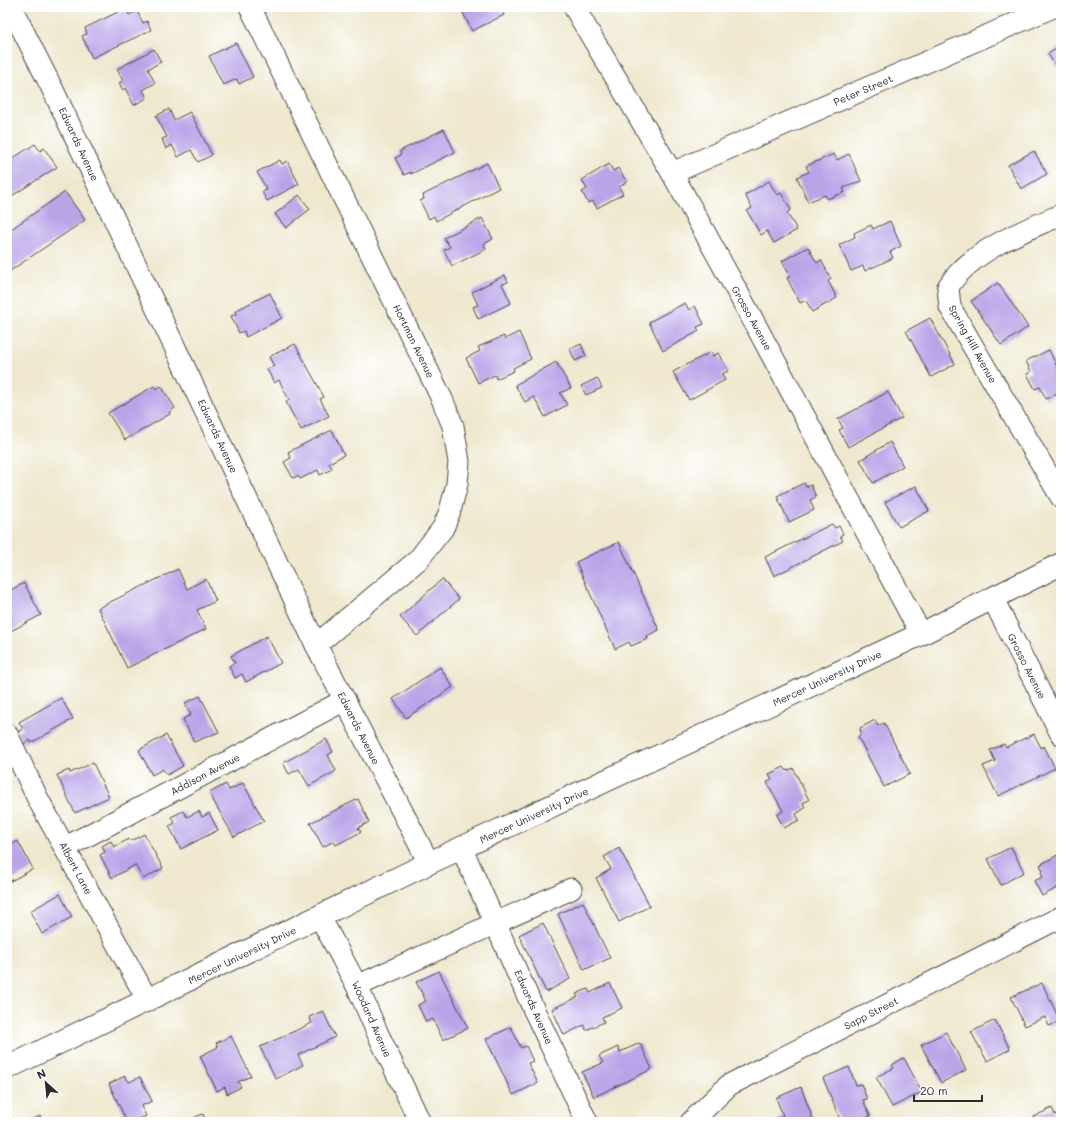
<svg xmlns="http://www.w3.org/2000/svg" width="1068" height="1129" font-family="Mali,sans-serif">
	<rect width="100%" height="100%" fill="#fff"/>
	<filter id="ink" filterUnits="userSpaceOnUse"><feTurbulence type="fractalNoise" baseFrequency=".025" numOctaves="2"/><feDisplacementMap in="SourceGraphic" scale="8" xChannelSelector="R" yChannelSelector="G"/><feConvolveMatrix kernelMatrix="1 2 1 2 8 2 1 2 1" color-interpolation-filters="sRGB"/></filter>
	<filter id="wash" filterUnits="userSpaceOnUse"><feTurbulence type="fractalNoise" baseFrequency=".012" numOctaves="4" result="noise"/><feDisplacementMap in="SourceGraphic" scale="16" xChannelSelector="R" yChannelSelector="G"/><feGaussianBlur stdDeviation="0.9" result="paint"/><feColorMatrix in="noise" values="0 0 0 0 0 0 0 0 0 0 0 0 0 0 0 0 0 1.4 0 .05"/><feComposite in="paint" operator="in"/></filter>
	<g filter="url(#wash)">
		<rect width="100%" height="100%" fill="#efe8cf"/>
		<g id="blocks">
			<!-- building -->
			<g fill="#b9a4e8">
				<path d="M460,7H500L504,15L472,31Z"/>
				<path d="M126,8L129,15L137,11L143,23L147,21L151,30L92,58L82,36L87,34L85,28Z"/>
				<path d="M236,43L253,77L239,84L237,79L223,85L209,56Z"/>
				<path d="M1061,46V65L1057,68L1048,54Z"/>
				<path d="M154,49L161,62L148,69L155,83L143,90L147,98L134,105L125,88L123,90L119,83L123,81L117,69Z"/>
				<path d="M169,109L174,120L190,112L212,155L198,162L191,150L178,157L172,145L166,149L162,139L167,137L156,116Z"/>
				<path d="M444,129L455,152L411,174V172L404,175L395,158L401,155L400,151Z"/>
				<path d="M35,144L40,151L44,148L57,167L7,199V162Z"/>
				<path d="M1034,151L1047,174L1021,189L1008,165Z"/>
				<path d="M834,154L837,160L849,154L861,181L843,188L845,192L827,199L825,195L808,202L797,177L809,172L806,166Z"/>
				<path d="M280,160L282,164L287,161L299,184L267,201L262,192L267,190L257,172Z"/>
				<path d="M487,163L499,188L436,221L434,216L429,219L420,201L424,199L423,195Z"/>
				<path d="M609,164L613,171L618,168L627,182L619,187L623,194L597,208L593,201L588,203L582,192L587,189L582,180Z"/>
				<path d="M769,181L777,195L781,193L791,210L787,213L797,230L774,243L767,231L761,235L747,211L752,208L745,195Z"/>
				<path d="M65,192L85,220L7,273V232Z"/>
				<path d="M299,195L310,209L286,228L275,214Z"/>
				<path d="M482,218L493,239L484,244L486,249L452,266L444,250L450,247L444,238Z"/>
				<path d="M890,221L901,246L890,252L893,258L865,271L863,266L851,271L839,245L855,237L854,233L871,225L873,229Z"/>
				<path d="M808,247L817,263L821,260L831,279L828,281L837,298L812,312L806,300L800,303L787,278L790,276L782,261Z"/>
				<path d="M505,275L508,282L502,284L511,303L478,319L473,307L478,305L472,292Z"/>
				<path d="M998,283L1028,327L1001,345L971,301Z"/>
				<path d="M270,293L282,318L246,337L244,331L239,333L231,316L236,314L235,311Z"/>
				<path d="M685,303L689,310L695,306L704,324L697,327L699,331L663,351L649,322Z"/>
				<path d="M930,318L955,364L931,377L906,331Z"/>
				<path d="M519,332L531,359L513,368L514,371L496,379L495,375L478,383L466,358L480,351L478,347L504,336L505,339Z"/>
				<path d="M295,344L324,397L320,399L329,416L301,430L286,402L289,400L279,380L274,383L267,369L274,366L269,357Z"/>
				<path d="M581,344L586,356L575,361L570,349Z"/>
				<path d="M1049,350L1061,375V391L1046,399L1040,387L1035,389L1027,374L1031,372L1026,361Z"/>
				<path d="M711,352L713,356L718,353L728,371L722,374L725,380L689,400L673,372Z"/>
				<path d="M556,362L571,388L560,393L567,405L545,417L534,397L525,402L515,385Z"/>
				<path d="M597,378L602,388L586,395L581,386Z"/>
				<path d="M154,386L156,389L161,386L175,408L169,412L170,414L125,440L108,413Z"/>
				<path d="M888,392L902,418L848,447L839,430L843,428L838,419Z"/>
				<path d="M332,430L344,455L329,463L332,469L320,475L318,470L300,479L298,476L293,478L284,462L291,458L288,452Z"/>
				<path d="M890,442L903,466L873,483L860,460Z"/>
				<path d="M804,483L806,487L811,485L816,497L810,500L814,510L789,522L777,496Z"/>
				<path d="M916,486L929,511L899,527L885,502Z"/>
				<path d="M832,524L835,528L839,526L843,534L840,536L843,541L774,576L765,557Z"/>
				<path d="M619,542L659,630L647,636L648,639L631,646L629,642L615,649L576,562Z"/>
				<path d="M178,569L187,589L206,579L216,601L197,610L206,629L127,668L98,608Z"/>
				<path d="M442,579L459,599L417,636L400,617Z"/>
				<path d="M24,583L41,615L7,633V592Z"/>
				<path d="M267,636L281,663L246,682L242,674L235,678L229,666L235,663L231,656Z"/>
				<path d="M440,667L453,687L406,718L393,699Z"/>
				<path d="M200,696L219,732L194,742L183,719L191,715L185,703Z"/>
				<path d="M61,698L73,719L31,743L30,740L24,744L17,732L23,729L19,722Z"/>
				<path d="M875,720L878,726L884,723L910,774L884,787L858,737L861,733L860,728Z"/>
				<path d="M1034,734L1041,748L1044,746L1055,768L998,796L983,766L995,761L990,750L1004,744L1006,747Z"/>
				<path d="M166,735L183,766L167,775L163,769L152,775L139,750Z"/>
				<path d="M326,739L333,752L328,755L336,771L309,786L299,769L289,774L283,763Z"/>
				<path d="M93,763L109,797L75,813L57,775L69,770L70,773Z"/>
				<path d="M784,767L787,771L793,768L809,800L803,803L805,808L796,814L799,820L784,828L777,815L783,811L767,782L772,779L769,774Z"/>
				<path d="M243,783L264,821L234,837L209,793L226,784L229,790Z"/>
				<path d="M358,799L369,822L358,828L361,832L336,845L334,841L323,847L310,823Z"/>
				<path d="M183,811L187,817L199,811L202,817L209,813L218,830L181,849L169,826L175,823L171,817Z"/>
				<path d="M144,834L163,868L143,879L135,865L112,878L100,855L105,852L102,846L111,841L114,847L129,839L131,841Z"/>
				<path d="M18,841L33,869L7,883V847Z"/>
				<path d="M1011,847L1024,872L1001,885L988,859Z"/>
				<path d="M619,848L650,906L619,922L596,878L611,869L604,857Z"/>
				<path d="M1061,853V886L1042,896L1034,881L1043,877L1041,872L1043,871L1040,865Z"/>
				<path d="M60,894L72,917L42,934L30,911Z"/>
				<path d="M583,902L610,958L584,970L558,914Z"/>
				<path d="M543,923L570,979L546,992L519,935Z"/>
				<path d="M439,971L468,1028L443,1040L433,1019L426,1022L418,1005L426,1001L416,982Z"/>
				<path d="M610,983L622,1008L602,1017L604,1022L586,1030L584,1025L564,1035L552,1009L578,997L576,994L588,989L590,993Z"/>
				<path d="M1042,983L1060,1021L1049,1026L1045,1017L1025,1026L1011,997Z"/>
				<path d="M323,1011L335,1037L298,1055L303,1065L276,1079L260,1047L312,1023L309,1017Z"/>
				<path d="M995,1020L1010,1049L987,1061L971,1032Z"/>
				<path d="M511,1027L521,1048L526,1046L533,1061L528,1063L538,1083L513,1095L486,1039Z"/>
				<path d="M946,1032L966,1070L941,1083L921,1045Z"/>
				<path d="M231,1036L251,1076L238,1082L241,1087L227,1094L225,1087L217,1091L200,1056L218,1047L216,1043Z"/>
				<path d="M640,1043L652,1069L594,1097L582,1072L603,1063L599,1056L618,1047L620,1052Z"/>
				<path d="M904,1058L922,1092L892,1107L876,1077L894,1068L892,1065Z"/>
				<path d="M849,1067L856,1085L861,1084L867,1099L863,1100L870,1116L856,1122H841L823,1078Z"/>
				<path d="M125,1076L129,1082L140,1077L152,1101L141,1106L146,1116L134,1122H127L109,1084Z"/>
				<path d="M801,1087L814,1122H780L778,1118L783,1116L776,1098Z"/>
				<path d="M1052,1108L1055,1115L1059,1113L1061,1122H1035L1033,1117Z"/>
				<path d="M203,1114L206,1122H184Z"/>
				<path d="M40,1116L43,1122H28Z"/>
			</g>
		</g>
	</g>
	<g filter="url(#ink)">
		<use href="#blocks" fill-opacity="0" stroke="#484744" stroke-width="1"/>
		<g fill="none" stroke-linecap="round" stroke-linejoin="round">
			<!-- minor casing -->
			<g stroke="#484744" stroke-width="23">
				<g id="minor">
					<path d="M11,7L53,90L316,645L429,863"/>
					<path d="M250,7L442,399L453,426L459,462L457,484L450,511L443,528L418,560L316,645"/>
					<path d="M574,7L672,173L754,322L921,634"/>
					<path d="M672,173L1053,7"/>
					<path d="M1061,215C1022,231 971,251 948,287L950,307L1061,497"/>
					<path d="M993,599L1061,734"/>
					<path d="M7,734L38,799L148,1001"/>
					<path d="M66,847L345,700"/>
					<path d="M462,849L533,1008L587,1122"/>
					<path d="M320,917L357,986L377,1032L420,1122"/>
					<path d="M357,986L571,889"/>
					<path d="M691,1122L729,1085L1061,917"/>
				</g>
			</g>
			<!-- secondary casing -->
			<g stroke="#484744" stroke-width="24">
				<path id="secondary" d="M7,1068L429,863L921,634L1061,564"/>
			</g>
			<!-- minor -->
			<use href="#minor" stroke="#fff" stroke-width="21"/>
			<!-- secondary -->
			<use href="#secondary" stroke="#fff" stroke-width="22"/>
		</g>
	</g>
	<g text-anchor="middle" stroke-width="3" stroke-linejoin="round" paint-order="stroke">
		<!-- street labels -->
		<g font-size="10" fill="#2b2b2b" stroke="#fff">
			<text transform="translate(863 90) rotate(-23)" y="4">Peter Street</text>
			<text transform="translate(79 144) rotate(65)" y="4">Edwards Avenue</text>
			<text transform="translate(752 318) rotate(61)" y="4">Grosso Avenue</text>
			<text transform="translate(414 341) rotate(64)" y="4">Hortman Avenue</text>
			<text transform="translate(973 344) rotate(61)" y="4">Spring Hill Avenue</text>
			<text transform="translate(218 436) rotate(65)" y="4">Edwards Avenue</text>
			<text transform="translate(1027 666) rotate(63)" y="4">Grosso Avenue</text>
			<text transform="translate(827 678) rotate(-25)" y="4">Mercer University Drive</text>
			<text transform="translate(359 728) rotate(63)" y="4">Edwards Avenue</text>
			<text transform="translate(205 774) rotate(-28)" y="4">Addison Avenue</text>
			<text transform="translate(534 815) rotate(-25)" y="4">Mercer University Drive</text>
			<text transform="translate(76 868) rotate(62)" y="4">Albert Lane</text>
			<text transform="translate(242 955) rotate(-26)" y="4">Mercer University Drive</text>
			<text transform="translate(534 1007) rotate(66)" y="4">Edwards Avenue</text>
			<text transform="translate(871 1013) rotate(-27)" y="4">Sapp Street</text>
			<text transform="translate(372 1019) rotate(66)" y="4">Woodard Avenue</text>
		</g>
	</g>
	<!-- margin -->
	<rect width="1068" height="1129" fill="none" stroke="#fff" stroke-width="24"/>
	<!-- north arrow -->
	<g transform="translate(46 1083) rotate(333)" stroke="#ffffff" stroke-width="3" paint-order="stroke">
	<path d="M0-3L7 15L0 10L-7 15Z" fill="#2b2b2b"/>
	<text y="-6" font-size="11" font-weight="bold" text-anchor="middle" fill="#2b2b2b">N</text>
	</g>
	<!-- scale -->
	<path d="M914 1095v6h68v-6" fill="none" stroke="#2b2b2b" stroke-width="2"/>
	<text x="920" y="1095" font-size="12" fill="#2b2b2b" stroke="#ffffff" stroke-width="3" paint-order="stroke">20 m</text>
</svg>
